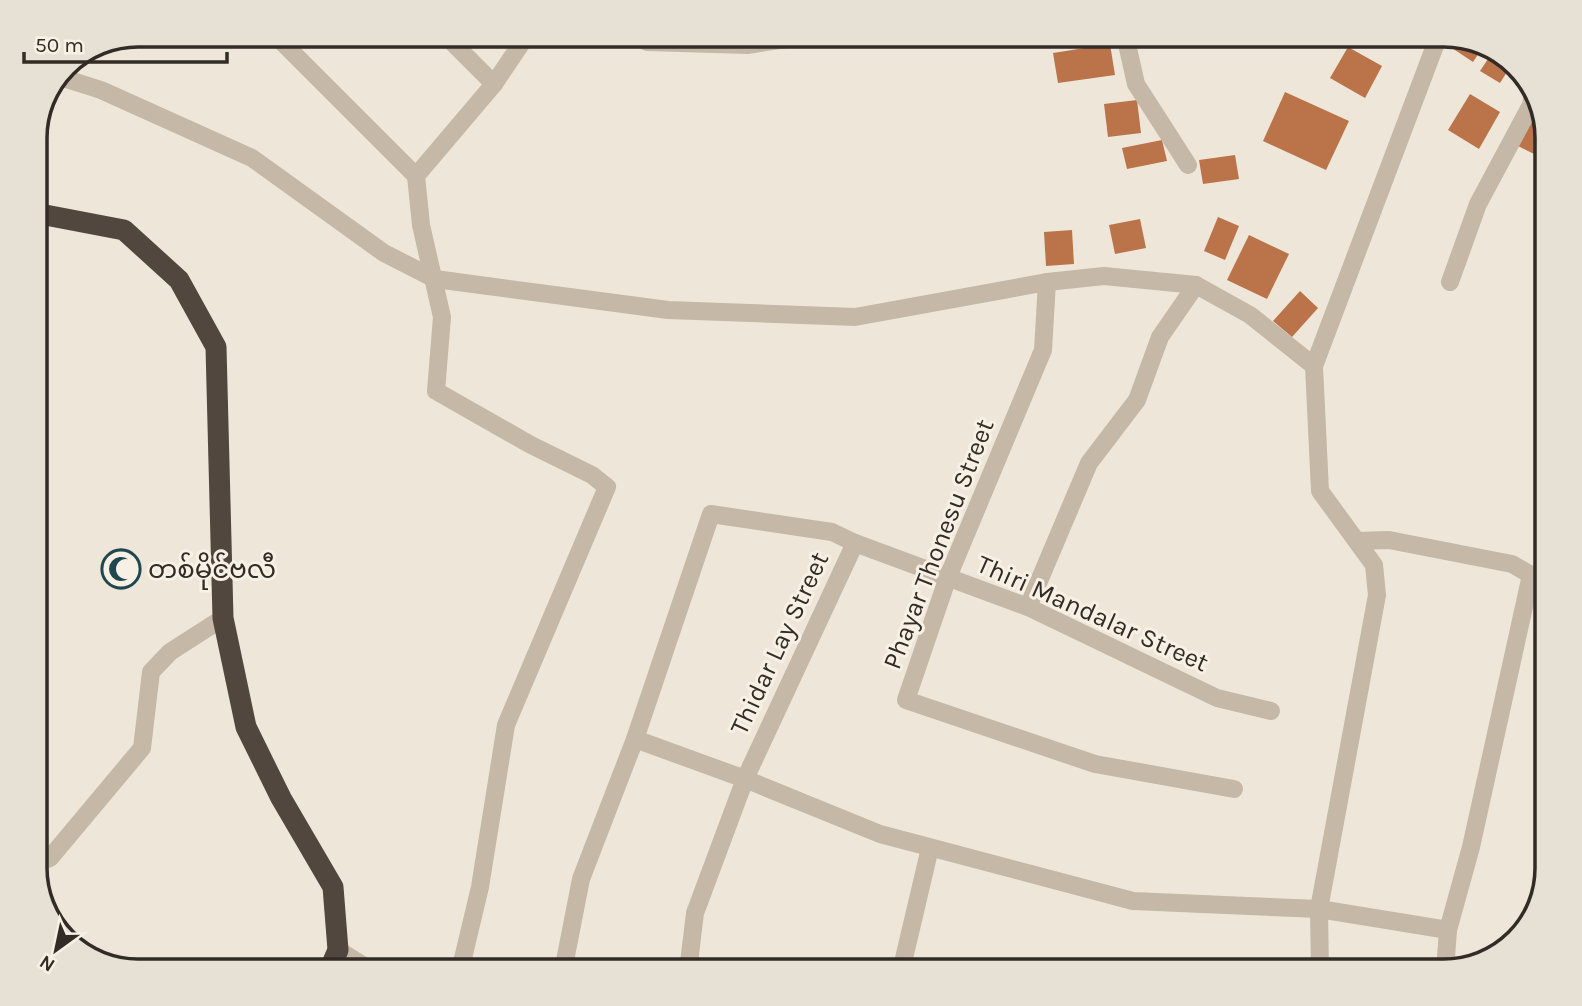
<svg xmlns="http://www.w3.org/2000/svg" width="1582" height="1006" font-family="Karla,'Noto Sans Myanmar',sans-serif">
	<rect width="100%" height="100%" fill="#eee7d9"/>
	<!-- building -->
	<g fill="#bb734a">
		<path d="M1457,39L1483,47L1473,62L1452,48Z"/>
		<path d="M1110,44L1115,75L1058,83L1053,53Z"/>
		<path d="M1348,47L1382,66L1365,98L1330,78Z"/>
		<path d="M1494,50L1501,52L1512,64L1500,83L1480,71Z"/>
		<path d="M1285,92L1349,121L1326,170L1263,141Z"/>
		<path d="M1470,94L1500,112L1479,149L1448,130Z"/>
		<path d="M1137,100L1141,133L1108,137L1104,104Z"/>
		<path d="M1531,116L1544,122L1547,132V143L1540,157L1516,145Z"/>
		<path d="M1162,140L1167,161L1127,169L1122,148Z"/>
		<path d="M1235,155L1239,179L1203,184L1199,160Z"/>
		<path d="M1218,217L1239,226L1225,260L1204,251Z"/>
		<path d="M1140,219L1146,248L1115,254L1109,225Z"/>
		<path d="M1072,230L1074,264L1046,266L1044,232Z"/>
		<path d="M1249,235L1289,254L1267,299L1227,280Z"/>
		<path d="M1300,291L1318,308L1292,337L1273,321Z"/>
	</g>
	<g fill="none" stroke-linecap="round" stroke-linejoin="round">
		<!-- street -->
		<g stroke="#c5b8a6" stroke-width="18">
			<path d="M275,35L416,176"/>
			<path d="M445,35L494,84"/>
			<path d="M636,35L647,42L747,45L814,35"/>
			<path d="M1125,35L1136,84L1188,165"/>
			<path d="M60,77L101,90L252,158L384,253L435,279L668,310L855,317L1047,282L1104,276L1196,285L1250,315L1314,366"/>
			<path d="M1047,282L1043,350L948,577L906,700L1095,764L1234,789"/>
			<path d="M1450,282L1478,204L1531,105L1534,90"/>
			<path d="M1357,541L1389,540L1512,564L1531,575L1471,847L1448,930L1445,971"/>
			<path d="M855,543L1028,607L1217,698L1271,711"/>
			<path d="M1028,607L1089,463L1137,400L1160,337L1196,285"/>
			<path d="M635,739L745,779L880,834L1133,901L1319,909L1448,930"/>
			<path d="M35,864L50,858L142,748L151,672L170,652L223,618"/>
			<path d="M338,950L372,971"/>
			<path d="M460,971L480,887L506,725L607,487L592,475L531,445L436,391L442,317L421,225L416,176L494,84L527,35"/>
			<path d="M563,971L581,879L635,739L711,514L832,532L855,543L745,779L695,913L688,971"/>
			<path d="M901,971L930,848"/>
			<path d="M1320,971L1319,909L1377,595L1374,565L1320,491L1314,366L1439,35"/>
		</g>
		<!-- highway -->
		<path stroke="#52473e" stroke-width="21" d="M35,213L124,230L179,280L216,347L223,618L246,727L281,798L333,887L338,950L329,971"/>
	</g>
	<!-- icons -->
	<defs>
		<g id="mosque-ring" transform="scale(2.0125)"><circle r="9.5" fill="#f7f0e4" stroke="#20474f" stroke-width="1.5"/><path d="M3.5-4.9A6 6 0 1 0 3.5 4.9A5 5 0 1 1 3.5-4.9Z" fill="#20474f"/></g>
	</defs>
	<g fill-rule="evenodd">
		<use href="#mosque-ring" x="121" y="569"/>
	</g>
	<g text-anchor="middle" stroke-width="6" stroke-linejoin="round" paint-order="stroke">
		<!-- street labels -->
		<g font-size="26" fill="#322b26" stroke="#f7f0e4">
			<text transform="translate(938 544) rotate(-69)" y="9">Phayar Thonesu Street</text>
			<text transform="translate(1093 613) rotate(24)" y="9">Thiri Mandalar Street</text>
			<text transform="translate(779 643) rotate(-65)" y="9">Thidar Lay Street</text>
		</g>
		<!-- poi labels -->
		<g font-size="26" fill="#322b26" stroke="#f7f0e4" text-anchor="start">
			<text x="148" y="578">တစ်မိုင်ဗလီ</text>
		</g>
	</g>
	<!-- crop -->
	<path d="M0 0H1582V1006H0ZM138 47H1444A91 91 0 0 1 1535 138V868A91 91 0 0 1 1444 959H138A91 91 0 0 1 47 868V138A91 91 0 0 1 138 47Z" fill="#e7e0d5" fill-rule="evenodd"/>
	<path fill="none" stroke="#322b26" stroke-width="3.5" d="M138 47H1444A91 91 0 0 1 1535 138V868A91 91 0 0 1 1444 959H138A91 91 0 0 1 47 868V138A91 91 0 0 1 138 47Z"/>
	<!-- north arrow -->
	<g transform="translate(56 950) rotate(213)" stroke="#f7f0e4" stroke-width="5" paint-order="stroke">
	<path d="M0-5L12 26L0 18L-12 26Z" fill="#322b26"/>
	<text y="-10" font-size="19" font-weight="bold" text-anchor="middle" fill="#322b26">N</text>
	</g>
	<!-- scale -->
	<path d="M24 52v10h203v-10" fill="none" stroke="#322b26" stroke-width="3.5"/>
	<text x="35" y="52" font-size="21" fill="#322b26" stroke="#f7f0e4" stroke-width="5" paint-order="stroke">50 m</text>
</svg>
